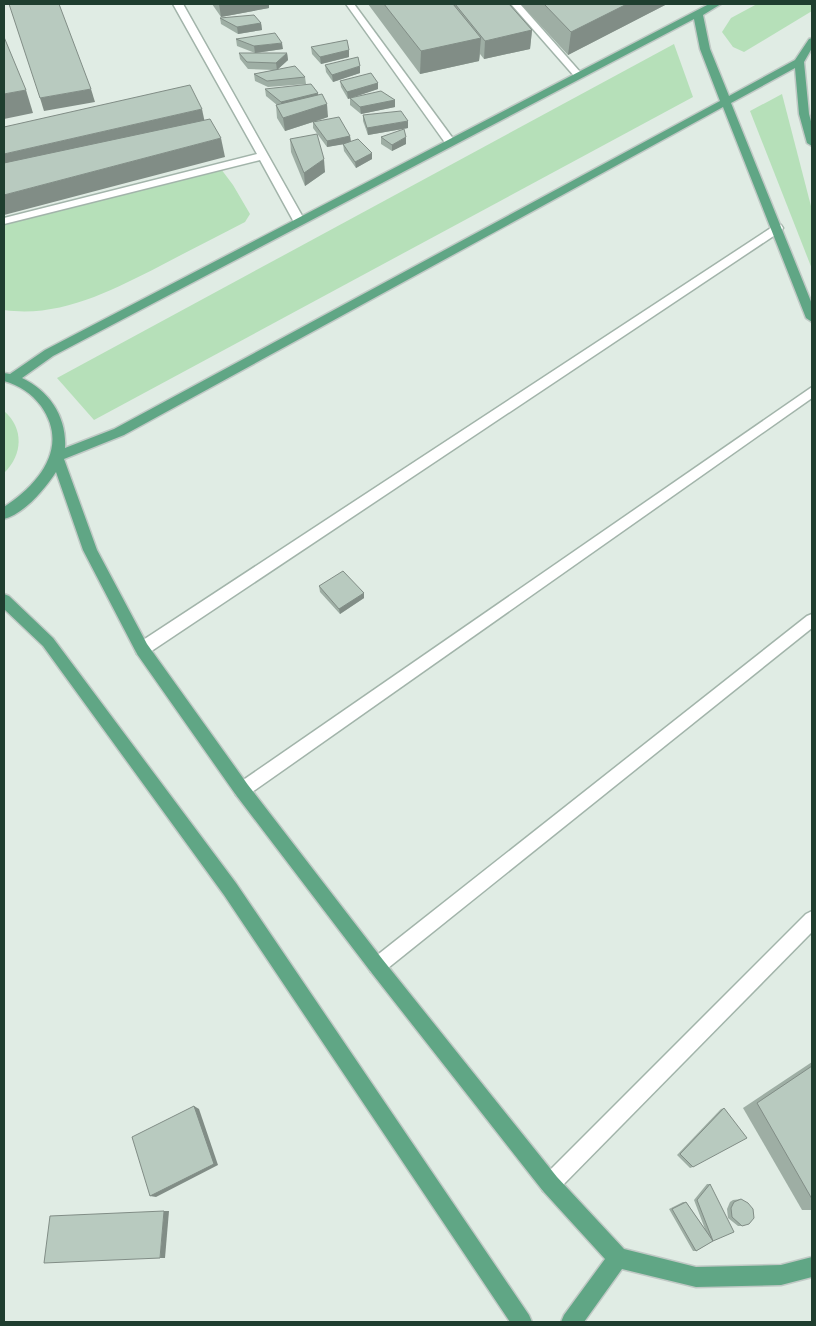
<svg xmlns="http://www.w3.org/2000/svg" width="816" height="1326" font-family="Ubuntu,sans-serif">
	<rect width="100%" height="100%" fill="#e0ece4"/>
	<!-- green -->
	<g fill="#b6e0b9">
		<path d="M757,4H812V11L744,52L733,47L722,32L731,18Z"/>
		<path d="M674,44L693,97L94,420L57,378Z"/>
		<path d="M782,94L812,210V269L750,111Z"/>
		<path d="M221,169L233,185L250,214L245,222C217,237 188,251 160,266C111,291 60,318 4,310V225Z"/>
		<path d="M4,411C24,428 23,455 4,473Z"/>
	</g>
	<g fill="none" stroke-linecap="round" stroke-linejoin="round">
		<!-- minor casing -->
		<g stroke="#a2b4aa" stroke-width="3">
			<g id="minor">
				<path d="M173,4H183L305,221L303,224H295L260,160L4,224V218L257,154Z"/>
				<path d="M346,4H354L454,140L455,142L454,144H446Z"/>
				<path d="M511,4H520L581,73V77H575Z"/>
				<path d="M777,224L781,225L783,228L781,231L147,654L142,655L137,654L135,649L137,644Z"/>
				<path d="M812,387V398L248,795L242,798L236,795L234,790L236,785Z"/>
				<path d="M812,614V628L383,972L377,975L371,972L368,966L371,960L807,616Z"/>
				<path d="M812,911V932L557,1191L550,1194L543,1191L540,1184L543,1177L806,914Z"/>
			</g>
		</g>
		<!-- primary casing -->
		<g stroke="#c0c9c5" stroke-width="3">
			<g id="primary">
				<path d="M709,4H721L703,15L710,49L729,96L795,60L809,39L812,38V48L804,62L809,114L812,125V146L807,143L799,114L795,68L731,103L812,304V322L806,318L723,107L124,435L64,459L97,550L147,644L248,785L383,960L557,1177L624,1249L696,1267L781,1265L812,1257V1277L781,1285L696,1287L622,1269L584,1322H561L564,1315L605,1259L543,1191L371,972L236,795L137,654L83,550L56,472C44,490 25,513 4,519V507C39,484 70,447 41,406C32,394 19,385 4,381V373L10,374L45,350ZM694,19L700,49L720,101L114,429L65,448C67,418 50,391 22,378L53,356Z"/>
				<path d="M4,594L9,596L53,638L236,883L529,1315L532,1322H510L224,895L43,646L4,609Z"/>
			</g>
		</g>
		<!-- minor -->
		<use href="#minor" fill="#fff" fill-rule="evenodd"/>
		<!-- primary -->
		<use href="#primary" fill="#60a685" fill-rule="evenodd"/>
	</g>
	<!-- wall -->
	<g fill="#9eaea4">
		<path d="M212,4H269V8L221,17Z"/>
		<path d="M368,4H509L532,30L530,49L484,59L480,54L479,61L420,74Z"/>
		<path d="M521,4H667L568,55Z"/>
		<path d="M220,18L261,23L262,30L238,34L221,24Z"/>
		<path d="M236,39L283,49L255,53L237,46Z"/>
		<path d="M311,47L349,50V57L321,64L312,54Z"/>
		<path d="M239,53H287L288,60L278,69L305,77L306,84L268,87L255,81L254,74L274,70L248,69L240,59Z"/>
		<path d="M325,65L360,73L333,82L326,72Z"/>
		<path d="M340,81L378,83V89L348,99L341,87Z"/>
		<path d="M265,89L318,95L328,117L317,121L350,136L351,142L372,159L356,168L344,151L343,144L327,147L313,128V122L285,131L277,118L276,105H277L266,96Z"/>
		<path d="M350,98L395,100V107L361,114L350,105Z"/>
		<path d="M363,115L408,128L368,135L363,121Z"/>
		<path d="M381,137L406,144L392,151L381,144Z"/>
		<path d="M290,139L325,172L305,186L291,152Z"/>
		<path d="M319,586L364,593V598L340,614L320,592Z"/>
		<path d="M812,1062V1210H802L743,1108Z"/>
		<path d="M724,1108L693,1167L690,1168L677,1155L721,1109Z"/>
		<path d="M707,1184H710L713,1241L696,1251H693L669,1209L683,1202H686L705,1229L694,1200Z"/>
		<path d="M741,1199L742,1226H738L728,1218L727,1209L730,1202L733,1200Z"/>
	</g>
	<!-- shaded-wall -->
	<g fill="#818d86">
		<path d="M219,4H269V8L221,17Z"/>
		<path d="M627,4H667L568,55L571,32Z"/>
		<path d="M261,23L262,30L238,34L237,27Z"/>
		<path d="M532,30L530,49L484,59L485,41Z"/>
		<path d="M481,38L479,61L420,74L421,51Z"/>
		<path d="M282,43L283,49L255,53L254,46Z"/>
		<path d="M349,50V57L321,64L320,57Z"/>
		<path d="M287,53L288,60L277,70L276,63Z"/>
		<path d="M360,66V73L333,82L332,75Z"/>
		<path d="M378,83V89L348,99L347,92Z"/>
		<path d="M91,89L95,102L44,111L40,98Z"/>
		<path d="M26,90L33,113L4,119V94Z"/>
		<path d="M318,93L319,100L281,109V102Z"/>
		<path d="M395,100V107L361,114L360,107Z"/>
		<path d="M327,104L328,117L285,131L283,118Z"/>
		<path d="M202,109L206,128L4,174V154Z"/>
		<path d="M408,121V128L368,135L367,128Z"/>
		<path d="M350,136L351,143L327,147V141Z"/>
		<path d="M406,137V144L392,151V145Z"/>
		<path d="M221,138L225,157L4,215V195Z"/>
		<path d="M372,153V159L356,168L355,162Z"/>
		<path d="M324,159L325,172L305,186L304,173Z"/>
		<path d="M364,593V598L340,614L339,609Z"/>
		<path d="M194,1106L199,1109L218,1165L156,1197L150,1196Z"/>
		<path d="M164,1211H169L165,1258H160Z"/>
	</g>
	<!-- building -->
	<g fill="#b8cabf" stroke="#818d86">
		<path d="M9,4H59L91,89L40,98Z"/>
		<path d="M384,4H453L481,38L421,51Z"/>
		<path d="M455,4H509L532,30L485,41Z"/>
		<path d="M544,4H627L571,32Z"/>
		<path d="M254,15L261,23L237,27L220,18Z"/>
		<path d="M275,33L282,43L254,46L236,39Z"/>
		<path d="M4,37L26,90L4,94Z"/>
		<path d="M347,40L349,50L320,57L311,47Z"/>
		<path d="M239,53H287L276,63L247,62Z"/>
		<path d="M358,57L360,66L332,75L325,65Z"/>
		<path d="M295,66L305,77L267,81L254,74Z"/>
		<path d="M371,73L378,83L347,92L340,81Z"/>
		<path d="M311,84L318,93L281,102L265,89Z"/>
		<path d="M190,85L202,109L4,154V127Z"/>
		<path d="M381,91L395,100L360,107L350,98Z"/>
		<path d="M322,94L327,104L283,118L276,105Z"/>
		<path d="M401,111L408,121L367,128L363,115Z"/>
		<path d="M339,117L350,136L327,141L313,122Z"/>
		<path d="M210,119L221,138L4,195V163Z"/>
		<path d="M404,129L406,137L392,145L381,137Z"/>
		<path d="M317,134L324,159L304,173L290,139Z"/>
		<path d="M358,139L372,153L355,162L343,144Z"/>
		<path d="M343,571L364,593L339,609L319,586Z"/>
		<path d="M812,1066V1199L757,1103Z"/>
		<path d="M194,1106L214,1164L150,1196L132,1137Z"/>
		<path d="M724,1108L747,1138L693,1167L680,1154Z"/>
		<path d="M710,1184L734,1232L713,1241L696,1251L672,1209L686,1202L713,1241L697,1200Z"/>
		<path d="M741,1199L748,1203L753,1209L754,1218L749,1224L742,1226L732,1217L731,1208L734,1202Z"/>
		<path d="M164,1211L160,1258L44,1263L50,1216Z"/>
	</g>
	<!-- border -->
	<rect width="816" height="1326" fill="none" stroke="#1f3e2f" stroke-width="10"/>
</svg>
